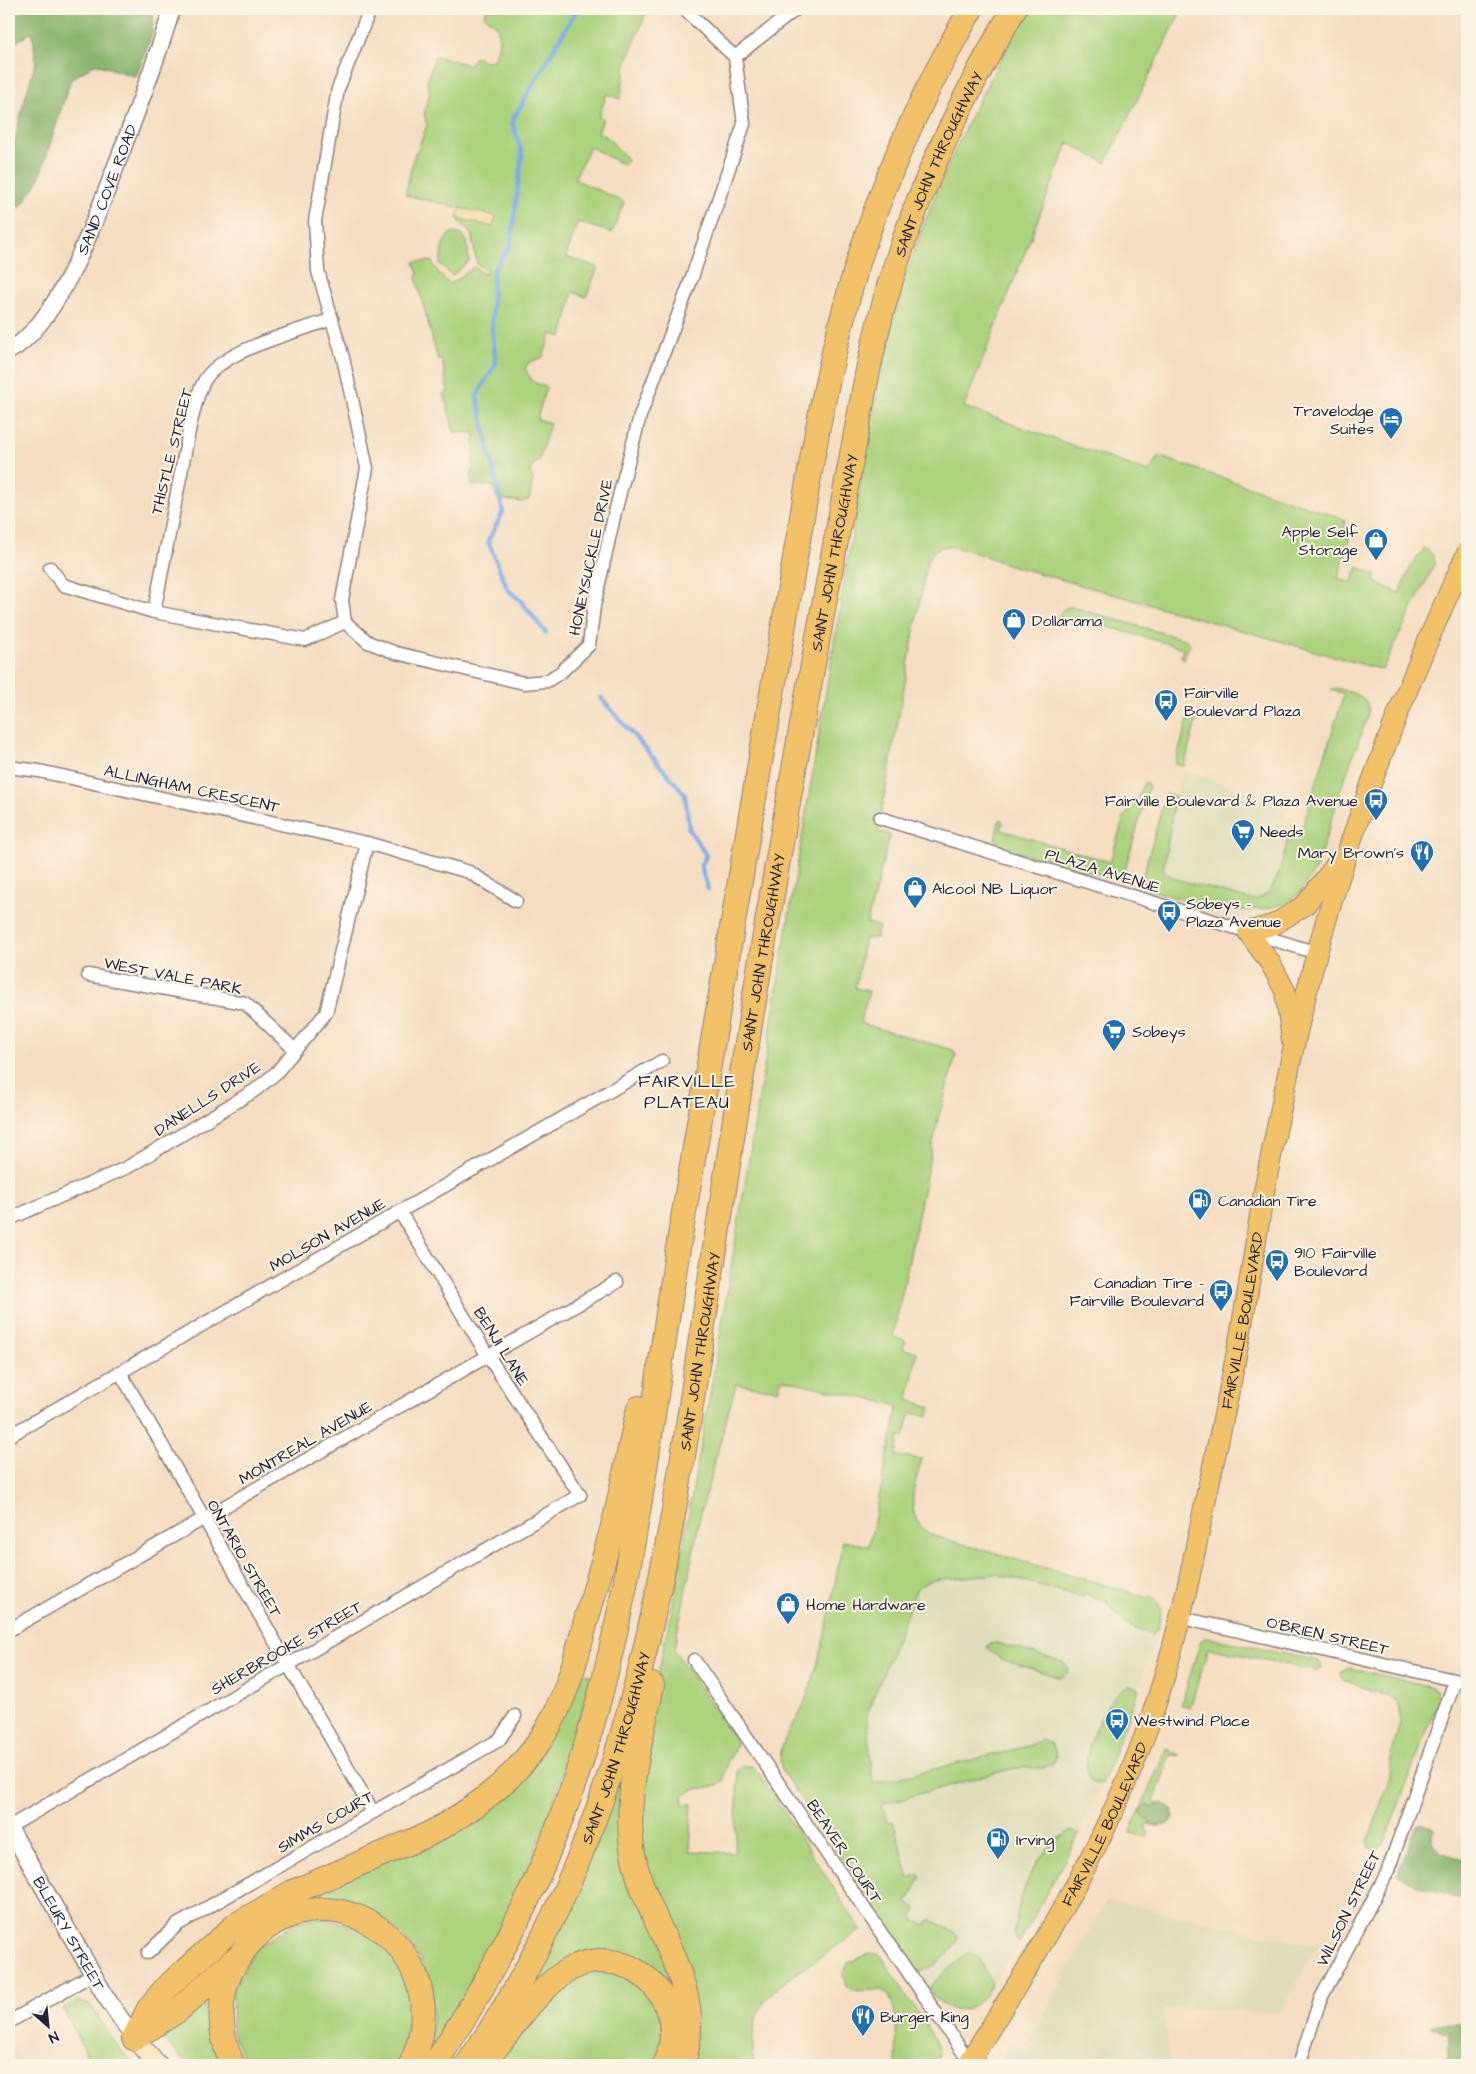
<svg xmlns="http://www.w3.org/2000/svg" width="1476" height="2074" font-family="'Architects Daughter',sans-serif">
	<rect width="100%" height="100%" fill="#fcf5e5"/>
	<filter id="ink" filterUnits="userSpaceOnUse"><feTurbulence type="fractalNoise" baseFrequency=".02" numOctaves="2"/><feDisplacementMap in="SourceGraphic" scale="10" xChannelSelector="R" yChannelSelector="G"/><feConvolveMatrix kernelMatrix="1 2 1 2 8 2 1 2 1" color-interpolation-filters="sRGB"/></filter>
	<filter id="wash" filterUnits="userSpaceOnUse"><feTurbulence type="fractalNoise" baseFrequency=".0096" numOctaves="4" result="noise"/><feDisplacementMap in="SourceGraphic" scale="20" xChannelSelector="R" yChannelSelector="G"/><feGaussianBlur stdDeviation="1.12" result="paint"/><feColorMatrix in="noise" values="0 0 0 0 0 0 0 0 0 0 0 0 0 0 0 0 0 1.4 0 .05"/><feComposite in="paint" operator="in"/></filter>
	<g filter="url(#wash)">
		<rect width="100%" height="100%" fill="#f5ddc1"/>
		<!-- built -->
		<g fill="#dfddbb">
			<path d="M1183,771L1280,802L1290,829L1274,884L1261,899H1248L1179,880L1163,872L1175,796Z"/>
			<path d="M989,1574L1009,1576L1083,1597L1084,1594L1107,1601L1135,1629L1151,1635L1157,1631L1139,1689L1135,1686L1121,1688L1117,1691L1093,1735L1097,1784H1102L1079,1834L1070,1831L1054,1845L1016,1940L1019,1943L991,1986V1978L979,1957L974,1952H967L932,1984L931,1994L916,1971L918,1972L957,1941V1937L930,1919L925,1927L912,1918L907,1903L921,1877L919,1875L909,1878L893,1821L887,1822L882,1804L1014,1768H1044L1054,1762L1045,1740H1042L1025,1747L873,1784L867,1721L868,1712L916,1590L921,1585L933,1580Z"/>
			<path d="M1107,1900L1317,1946L1280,2012L1163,2008L1170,2065H1002L998,2063L1010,2043L1024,2051L1029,2052L1035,2047L1036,2045L1029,2041Z"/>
		</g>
		<!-- green -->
		<g fill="#abd27d" stroke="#667a5c">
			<path d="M648,9L627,60L620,99L607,94L599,115L603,119L598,133L606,136L627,159L624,165L590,147L574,179L624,202L612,233L578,222L566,257L598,267L586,297L573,292L562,337L551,334L543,357L528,363L525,369L533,382L546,387L537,419L550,423L539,461L534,464L530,472L533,479L529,500L521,502L497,499L493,486L471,485L475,433L454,432L444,393L448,392L442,360H438L416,278L418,273L414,262L431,261C452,294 448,284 474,267L485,275L487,270L477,264L471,234L457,218L493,227L495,216L405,195L415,152H417L427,125L424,114L430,92L427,81L435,56L469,65L476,56L485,61L493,60C499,53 501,33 496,25C493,21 487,20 484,15L487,9Z"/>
			<path d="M1030,9H1182L1106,163L1068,143L964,407L1149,472L1158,456L1344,519L1349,540L1338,578L1351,583L1358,567L1376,575L1374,581L1399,593L1411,566L1425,548L1433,555L1435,563L1382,670L1013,566C998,562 954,542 941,547C934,550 931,555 927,561L878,831L890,835L867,923L879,927L876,938L865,939L855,988L869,991L860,1023L953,1050L956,1055L938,1119L893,1337L905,1340L903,1349L917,1352L908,1400L931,1407L928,1417L911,1413L904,1437H899L896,1456L922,1459C914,1487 902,1515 931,1535L1154,1599C1165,1608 1160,1619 1157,1631L1151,1635L1131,1627L1107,1605V1601L1085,1594L1083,1597L997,1574L933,1580L921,1585L916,1590L868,1712L867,1721L873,1784L1025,1747L1042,1740L1052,1744L1057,1755L1054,1762L1044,1768H1014L882,1804L887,1822L893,1821L909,1878L919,1875L921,1877L907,1903L916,1909L912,1918L925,1926L930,1919L954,1932L957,1937C958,1948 928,1973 918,1972L784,1774C770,1749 797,1724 805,1701C825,1650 832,1595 843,1541L869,1546L898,1406L782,1379L778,1390L736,1384L701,1512L674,1650L734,1737L737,1745L728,1760L723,1782C710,1791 695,1784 683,1797V1804H692L690,1851L735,1853L738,1770L742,1766H752L757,1771L861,1930C843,1942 825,1954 807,1966C762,1996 749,2009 754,2065H688L693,2048L638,1846L652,1703L673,1602L713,1377L865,455C875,400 885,346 901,292C931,193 976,97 1030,9Z"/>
			<path d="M450,233L461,234L467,241L469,261L452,276L440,264L443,244Z"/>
			<path d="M1373,530L1385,534L1386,551L1369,543Z"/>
			<path d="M1072,607L1187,640L1190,644L1184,659L1181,657L1183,648L1069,616L1065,625H1060L1058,621C1059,612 1063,607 1072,607Z"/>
			<path d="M1336,688C1352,693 1372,695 1368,715L1342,786L1316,869L1297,896L1284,904L1265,909L1222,911L1144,888L1142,879L1166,794L1175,796L1163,872L1179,880L1248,899C1278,906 1284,851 1290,829L1301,832L1344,694L1331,690Z"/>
			<path d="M1189,716L1197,718L1184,766L1175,764Z"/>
			<path d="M1146,782L1149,786L1124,873L1116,879L1004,849L995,840L999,821L1001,819L1003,822L1001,830L1110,862L1124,817L1137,801L1143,784Z"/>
			<path d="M1204,1638H1210L1319,1661L1322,1668L1317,1671L1208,1648L1190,1708L1181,1705L1200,1643Z"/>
			<path d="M997,1643L1063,1662L1068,1668L1067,1673L1063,1677H1058L1000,1659L987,1647L989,1644Z"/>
			<path d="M1349,1668L1430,1686L1436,1690L1439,1698L1384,1843L1377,1850L1370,1848L1368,1841L1390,1776L1391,1758L1400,1722V1709L1397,1702L1390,1697L1343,1680L1341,1673Z"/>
			<path d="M580,1672L591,1675C565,1774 535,1863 487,1954C470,1987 453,2019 429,2048C439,1986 425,1943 370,1912L250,1929L210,1969L165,2009L172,1997L237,1933L470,1818Z"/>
			<path d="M1130,1685L1139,1689L1102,1784L1092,1783C1073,1764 1108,1690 1130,1685Z"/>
			<path d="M1166,1748L1181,1756L1170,1755L1154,1802L1159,1804L1154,1807L1148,1805L1141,1808Z"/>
			<path d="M618,1773L627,1775L623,1807L682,2003L631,1959L542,1984L533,1979Z"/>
			<path d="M1140,1810L1149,1821L1160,1827L1146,1824L1149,1834L1147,1837L1130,1833Z"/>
			<path d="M1072,1830L1079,1834L1019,1943C1012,1935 1015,1926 1017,1916C1023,1882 1040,1847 1072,1830Z"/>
			<path d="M325,1919L358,1927L396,1955L415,2004L402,2065H246L232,2031L233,1988L256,1949L293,1924Z"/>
			<path d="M969,1951L979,1957L992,1984C981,2006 958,2020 937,2000C932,1996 930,1993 930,1986Z"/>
			<path d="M871,1953L877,1954L882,1957L934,2038L939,2050L938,2065H896C896,2049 901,1994 880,1990C868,1989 857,1994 846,1986L843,1974L848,1963Z"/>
			<path d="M624,1970L663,2013L658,2065H493L518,2032L572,1976Z"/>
			<path d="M215,1985L225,2065H188L160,2037Z"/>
			<path d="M78,2000L90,2004L119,2048L134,2065H92L63,2009Z"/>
		</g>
		<!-- forest -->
		<g fill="#88b46c" stroke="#556b54">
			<path d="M9,9H154L152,34L136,77L96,64L71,79L38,182L20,208L9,202V160L11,159L21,112L36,61L32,32L9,47Z"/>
			<path d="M1467,1698V1721L1461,1707Z"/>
			<path d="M1162,1803L1172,1809L1174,1817C1165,1833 1145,1825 1140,1810L1145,1806L1154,1807Z"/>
			<path d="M1421,1823L1434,1828L1433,1841L1439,1852L1467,1860V1900L1418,1885L1397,1875L1417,1825Z"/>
			<path d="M1431,2024H1462L1467,2031V2065H1447L1449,2035L1431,2027Z"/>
		</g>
		<!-- sand -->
		<path fill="#eeda9e" stroke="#887e6c" d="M460,208L496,216L493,227L457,218Z"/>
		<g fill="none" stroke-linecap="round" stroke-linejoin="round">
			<!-- stream -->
			<g stroke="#7aabe5" stroke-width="4.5">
				<path d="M546,633L520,600L508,590L488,541L503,512L477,396L496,363L492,328L493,271L511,244L522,154L512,121L577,9"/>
				<path d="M601,698L685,794L689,829L706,855L701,866L708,889"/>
			</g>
		</g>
	</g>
	<g filter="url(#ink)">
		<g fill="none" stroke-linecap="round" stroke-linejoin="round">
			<!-- minor casing -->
			<g stroke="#8c807e" stroke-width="15">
				<g id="minor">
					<path d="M370,9L338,89L315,221L318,271L343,358L367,468L342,600L345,622L368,642L396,653L524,683L547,681L561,672L589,645L594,606L615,512L640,416L690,283L744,124L735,57L684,9"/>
					<path d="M735,57L796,9"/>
					<path d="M50,568L63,585L154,612L305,640L345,622"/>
					<path d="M154,612L190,426C195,408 198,385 211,372C237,346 297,332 332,319"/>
					<path d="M9,767L39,771L367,843L469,872L516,901"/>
					<path d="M880,818L1317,953"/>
					<path d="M88,975L245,1003L295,1050"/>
					<path d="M9,1219L128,1167L254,1091L276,1073L326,1013L367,843"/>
					<path d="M120,1372L373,1812"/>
					<path d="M9,1436L662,1061"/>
					<path d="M1182,1618L1467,1683"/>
					<path d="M9,1630L617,1282"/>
					<path d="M694,1660L969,2061"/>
					<path d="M9,1827L580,1495L488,1356L400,1212"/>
					<path d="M148,1953L177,1925L499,1740L515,1716"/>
					<path d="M9,2022L93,1974"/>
					<path d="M1299,2065L1320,2000L1387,1873L1455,1681"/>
				</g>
			</g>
			<!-- tertiary casing -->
			<g stroke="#8c807e" stroke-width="19">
				<g id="tertiary">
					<path id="s1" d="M9,351C60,322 95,220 116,166C136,114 156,62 172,9"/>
					<path id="s2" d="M9,1827L106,1997L134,2038"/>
				</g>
			</g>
			<!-- secondary casing -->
			<g stroke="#8c807e" stroke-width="21">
				<path id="secondary" d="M134,2038L158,2065"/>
			</g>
			<!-- primary casing -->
			<g stroke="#8c807e" stroke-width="22">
				<g id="primary">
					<path d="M1292,1040L1285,991L1271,964L1248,932L1275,924L1305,905L1339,861"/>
					<path id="s3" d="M967,2065C1034,1959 1103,1851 1146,1732C1174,1656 1190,1577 1206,1498C1216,1451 1227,1404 1236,1356C1247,1303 1254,1250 1263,1197C1272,1150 1282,1102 1292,1055C1329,881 1393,714 1467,553"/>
				</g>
			</g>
			<!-- motorway casing -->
			<g stroke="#8c807e" stroke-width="26">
				<g id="motorway">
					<path d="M652,1685C641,1741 622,1802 634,1859C649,1930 710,1989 682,2065"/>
					<path d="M134,2038L150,2007L166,1988L236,1925L293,1892L429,1834C475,1809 514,1780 543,1736C566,1700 576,1658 587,1617C597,1583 607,1549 616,1515C624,1479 631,1443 639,1408"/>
					<path d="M134,2038L177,2011L233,1961"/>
					<path d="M491,2054C513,2027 541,1984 572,1968C621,1944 676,1986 672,2039C671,2048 667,2057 665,2065"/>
					<path d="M233,2065C219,2037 217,1998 232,1969C300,1844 468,1937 411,2065"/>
					<path d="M434,2065C484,1990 526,1911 558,1827C629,1644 647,1441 678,1248C712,1036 750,824 786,612C807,488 825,363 864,244C891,162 928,83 971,9"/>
					<path id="s4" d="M467,2065C619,1850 663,1600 700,1345C713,1261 726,1177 739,1093C777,853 822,614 867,375C875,338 884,300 896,264C925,174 966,90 1014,9"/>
				</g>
			</g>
			<!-- minor -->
			<use href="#minor" stroke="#fff" stroke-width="12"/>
			<!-- tertiary -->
			<use href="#tertiary" stroke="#fff" stroke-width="16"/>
			<!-- secondary -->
			<use href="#secondary" stroke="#fae7c3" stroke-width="19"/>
			<!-- primary -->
			<use href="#primary" stroke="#f2c26a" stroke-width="20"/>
			<!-- motorway -->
			<use href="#motorway" stroke="#f2c26a" stroke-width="24"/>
		</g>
	</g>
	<!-- icons -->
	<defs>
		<g id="hotel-pin" transform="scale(1.25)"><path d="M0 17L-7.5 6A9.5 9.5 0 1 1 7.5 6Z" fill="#1f6fb2" stroke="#fcf5e5"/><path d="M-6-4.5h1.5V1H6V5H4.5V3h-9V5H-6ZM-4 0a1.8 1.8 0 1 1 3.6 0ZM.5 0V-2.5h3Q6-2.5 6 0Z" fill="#fff"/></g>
		<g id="shop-pin" transform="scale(1.25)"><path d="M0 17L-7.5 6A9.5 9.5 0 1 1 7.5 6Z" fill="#1f6fb2" stroke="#fcf5e5"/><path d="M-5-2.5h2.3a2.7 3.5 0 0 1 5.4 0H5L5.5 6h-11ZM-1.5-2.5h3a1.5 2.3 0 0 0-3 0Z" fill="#fff"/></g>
		<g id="bus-pin" transform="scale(1.25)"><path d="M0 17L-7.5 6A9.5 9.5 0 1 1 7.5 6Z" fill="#1f6fb2" stroke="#fcf5e5"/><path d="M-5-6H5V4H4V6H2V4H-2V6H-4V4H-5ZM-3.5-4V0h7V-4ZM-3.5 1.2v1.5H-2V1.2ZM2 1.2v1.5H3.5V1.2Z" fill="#fff"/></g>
		<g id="supermarket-pin" transform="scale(1.25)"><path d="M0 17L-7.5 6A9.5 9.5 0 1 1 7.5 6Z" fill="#1f6fb2" stroke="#fcf5e5"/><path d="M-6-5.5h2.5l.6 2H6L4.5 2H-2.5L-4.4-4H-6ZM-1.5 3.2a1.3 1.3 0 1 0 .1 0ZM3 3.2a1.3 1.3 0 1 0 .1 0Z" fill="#fff"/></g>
		<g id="restaurant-pin" transform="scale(1.25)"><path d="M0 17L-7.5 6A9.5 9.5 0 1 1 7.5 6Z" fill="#1f6fb2" stroke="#fcf5e5"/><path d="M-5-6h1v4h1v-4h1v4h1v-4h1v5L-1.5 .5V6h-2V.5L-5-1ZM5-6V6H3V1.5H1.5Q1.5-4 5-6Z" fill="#fff"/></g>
		<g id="fuel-pin" transform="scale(1.25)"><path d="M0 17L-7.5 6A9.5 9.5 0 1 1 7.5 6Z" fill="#1f6fb2" stroke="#fcf5e5"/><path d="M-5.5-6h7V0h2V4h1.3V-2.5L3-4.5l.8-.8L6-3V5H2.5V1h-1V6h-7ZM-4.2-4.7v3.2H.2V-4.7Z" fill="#fff"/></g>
	</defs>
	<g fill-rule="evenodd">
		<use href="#hotel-pin" x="1391" y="419"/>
		<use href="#shop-pin" x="1376" y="540"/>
		<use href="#shop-pin" x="1014" y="620"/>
		<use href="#bus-pin" x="1166" y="701"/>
		<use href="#bus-pin" x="1376" y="800"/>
		<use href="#supermarket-pin" x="1243" y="831"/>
		<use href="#restaurant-pin" x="1422" y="852"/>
		<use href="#shop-pin" x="915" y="888"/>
		<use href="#bus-pin" x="1169" y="912"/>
		<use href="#supermarket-pin" x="1114" y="1031"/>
		<use href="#fuel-pin" x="1200" y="1200"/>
		<use href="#bus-pin" x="1277" y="1261"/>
		<use href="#bus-pin" x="1221" y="1291"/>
		<use href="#shop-pin" x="788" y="1604"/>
		<use href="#bus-pin" x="1117" y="1720"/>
		<use href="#fuel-pin" x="998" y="1839"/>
		<use href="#restaurant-pin" x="863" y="2016"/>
	</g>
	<g text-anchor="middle" stroke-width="4" stroke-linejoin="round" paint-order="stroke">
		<!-- street labels -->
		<g font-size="16" fill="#22223b" stroke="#fcf5e5">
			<text dy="6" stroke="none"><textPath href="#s4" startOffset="1972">SAINT JOHN THROUGHWAY</textPath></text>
			<text dy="6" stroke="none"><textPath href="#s1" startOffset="192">SAND COVE ROAD</textPath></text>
			<text transform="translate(171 451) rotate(-76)" y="6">THISTLE STREET</text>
			<text dy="6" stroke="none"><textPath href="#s4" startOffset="1568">SAINT JOHN THROUGHWAY</textPath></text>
			<text transform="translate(590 557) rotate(-78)" y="6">HONEYSUCKLE DRIVE</text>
			<text transform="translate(192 788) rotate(12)" y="6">ALLINGHAM CRESCENT</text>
			<text transform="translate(1103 870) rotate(17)" y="6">PLAZA AVENUE</text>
			<text dy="6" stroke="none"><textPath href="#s4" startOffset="1162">SAINT JOHN THROUGHWAY</textPath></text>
			<text transform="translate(173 975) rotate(11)" y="6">WEST VALE PARK</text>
			<text transform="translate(207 1098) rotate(-33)" y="6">DANELLS DRIVE</text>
			<text transform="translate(327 1234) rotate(-30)" y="6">MOLSON AVENUE</text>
			<text dy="6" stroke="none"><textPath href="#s3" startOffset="802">FAIRVILLE BOULEVARD</textPath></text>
			<text transform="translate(502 1346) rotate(58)" y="6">BENJI LANE</text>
			<text dy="6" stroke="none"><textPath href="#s4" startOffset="758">SAINT JOHN THROUGHWAY</textPath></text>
			<text transform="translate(305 1442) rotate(-30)" y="6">MONTREAL AVENUE</text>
			<text transform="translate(245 1558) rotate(60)" y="6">ONTARIO STREET</text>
			<text transform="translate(1328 1635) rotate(13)" y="6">O'BRIEN STREET</text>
			<text transform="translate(286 1647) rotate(-30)" y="6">SHERBROOKE STREET</text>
			<text dy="6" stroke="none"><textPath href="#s4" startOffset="352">SAINT JOHN THROUGHWAY</textPath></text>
			<text transform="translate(325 1821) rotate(-30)" y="6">SIMMS COURT</text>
			<text dy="6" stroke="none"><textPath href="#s3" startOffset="278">FAIRVILLE BOULEVARD</textPath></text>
			<text transform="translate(845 1851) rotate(56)" y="6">BEAVER COURT</text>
			<text transform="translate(1348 1908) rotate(-64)" y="6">WILSON STREET</text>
			<text dy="6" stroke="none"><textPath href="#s2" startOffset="122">BLEURY STREET</textPath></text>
		</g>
		<!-- poi labels -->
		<g font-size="16" fill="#22223b" stroke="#fcf5e5" text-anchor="start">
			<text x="1374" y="416" text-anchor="end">Travelodge<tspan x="1374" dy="18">Suites</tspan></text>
			<text x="1358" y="537" text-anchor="end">Apple Self<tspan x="1358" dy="18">Storage</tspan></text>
			<text x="1032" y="626">Dollarama</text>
			<text x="1184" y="698">Fairville<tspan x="1184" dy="18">Boulevard Plaza</tspan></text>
			<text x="1358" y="806" text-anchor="end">Fairville Boulevard &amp; Plaza Avenue</text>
			<text x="1260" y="837">Needs</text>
			<text x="1404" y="858" text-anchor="end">Mary Brown's</text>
			<text x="932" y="894">Alcool NB Liquor</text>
			<text x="1186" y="909">Sobeys -<tspan x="1186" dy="18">Plaza Avenue</tspan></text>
			<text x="1132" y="1037">Sobeys</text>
			<text x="1218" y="1206">Canadian Tire</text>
			<text x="1294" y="1258">910 Fairville<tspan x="1294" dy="18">Boulevard</tspan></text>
			<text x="1204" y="1288" text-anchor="end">Canadian Tire -<tspan x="1204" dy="18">Fairville Boulevard</tspan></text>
			<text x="806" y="1610">Home Hardware</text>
			<text x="1134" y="1726">Westwind Place</text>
			<text x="1016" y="1845">Irving</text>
			<text x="880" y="2022">Burger King</text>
		</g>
		<!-- neighbourhood labels -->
		<g font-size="18" letter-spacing="1" fill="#22223b" stroke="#fcf5e5">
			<text x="687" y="1087">FAIRVILLE<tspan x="687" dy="21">PLATEAU</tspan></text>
		</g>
	</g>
	<!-- margin -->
	<rect width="1476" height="2074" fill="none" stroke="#fcf5e5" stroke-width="30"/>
	<!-- north arrow -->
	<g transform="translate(48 2026) rotate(153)" stroke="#fcf5e5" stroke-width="4" paint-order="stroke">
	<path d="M0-4L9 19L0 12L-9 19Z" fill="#22223b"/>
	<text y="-8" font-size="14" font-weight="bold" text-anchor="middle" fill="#22223b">N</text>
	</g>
</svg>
